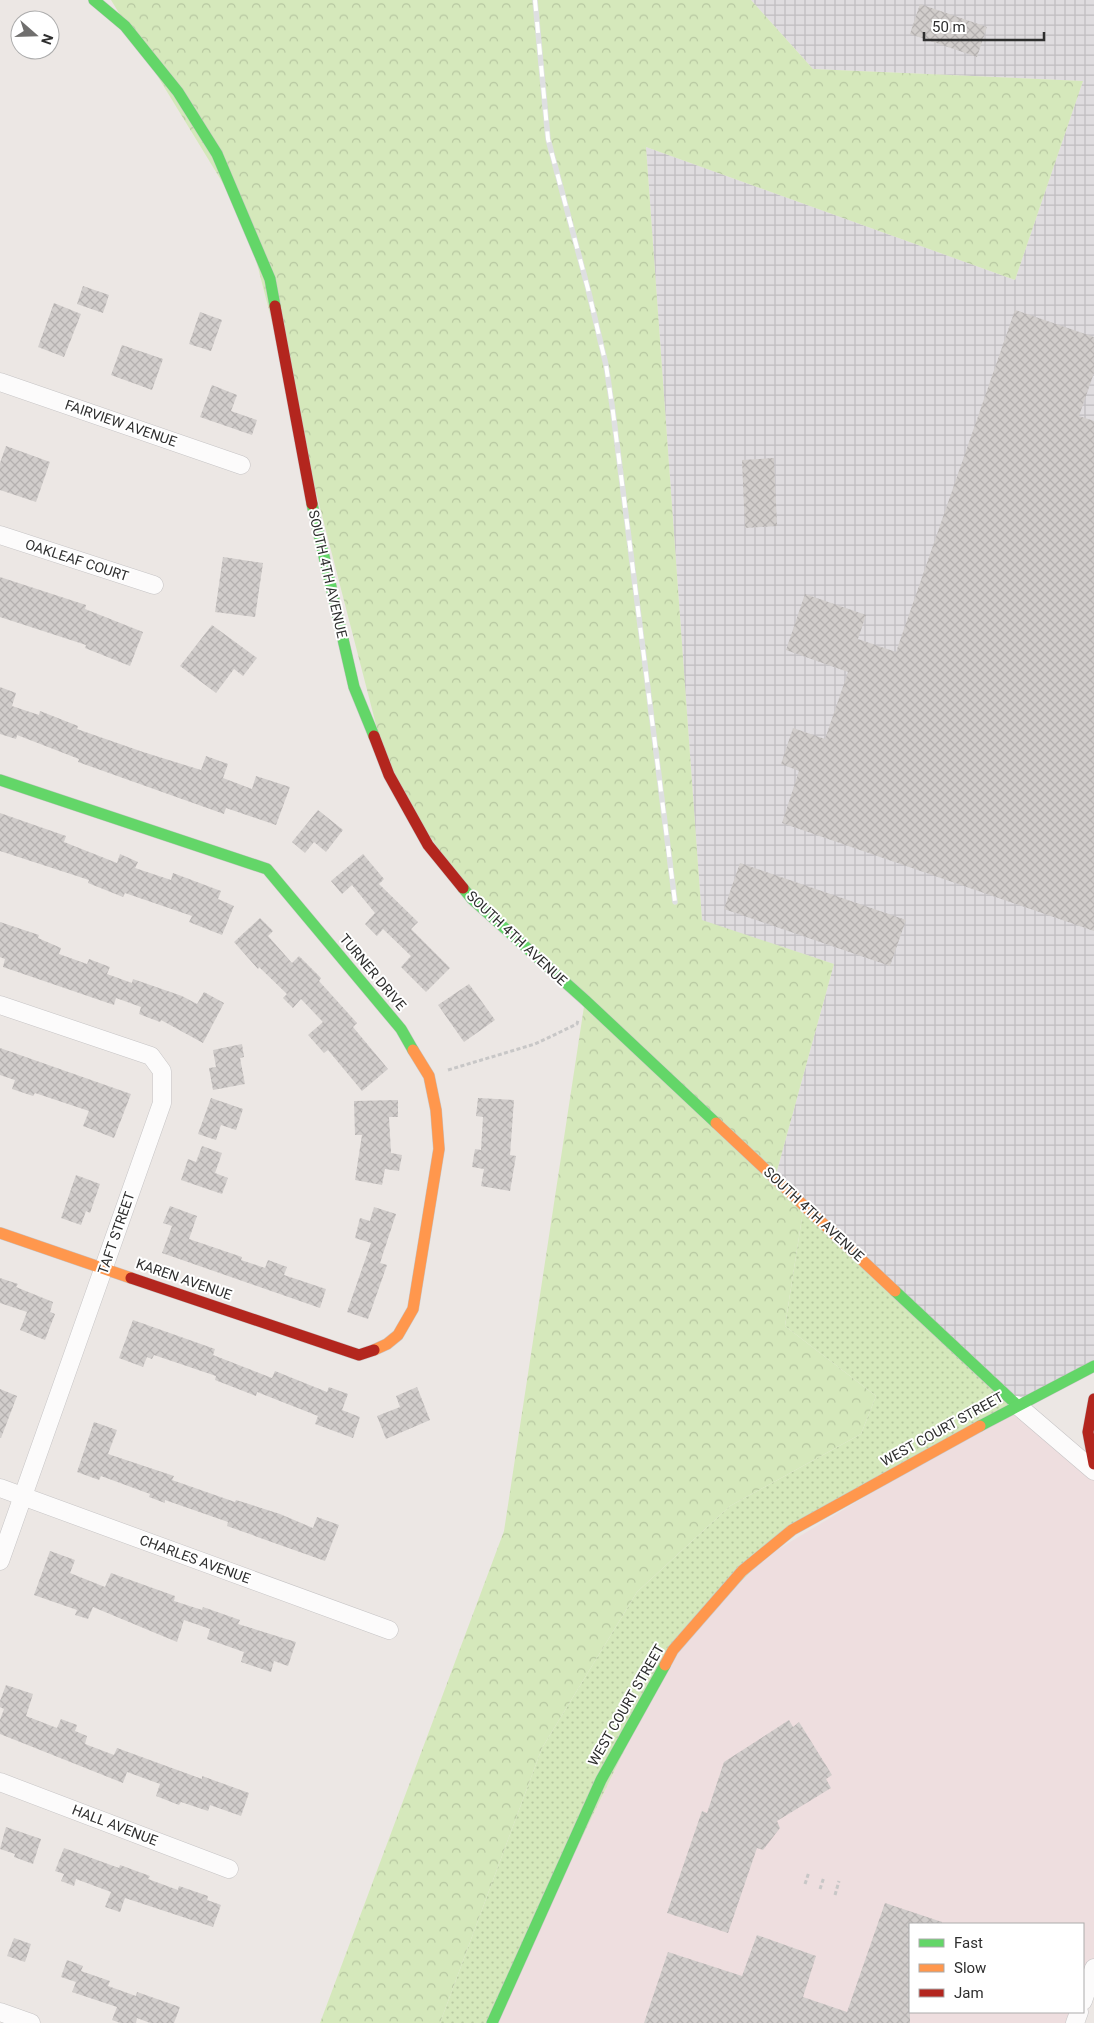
<svg xmlns="http://www.w3.org/2000/svg" width="1094" height="2023" font-family="Roboto,sans-serif">
	<defs>
		<pattern id="industrial-grid" width="8" height="8" patternUnits="userSpaceOnUse" patternTransform="scale(1.25)"><rect width="8" height="8" fill="#dfdcdf"/><path d="M0 4h8M4 0v8" fill="none" stroke="#c0bdc0"/></pattern>
		<pattern id="grass-dots" width="8" height="8" patternUnits="userSpaceOnUse" patternTransform="scale(1.25)"><rect width="8" height="8" fill="#d5e8bb"/><path d="M2 2h.1M6 6h.1" fill="none" stroke="#b7c7a1" stroke-width="1.8" stroke-linecap="round"/></pattern>
		<pattern id="forest-crowns" width="20" height="18" patternUnits="userSpaceOnUse" patternTransform="scale(1.25)"><rect width="20" height="18" fill="#d5e8bb"/><path d="M2 6a3 3 0 1 1 6 0M12 15a3 3 0 1 1 6 0" fill="none" stroke="#b7c7a1"/></pattern>
		<pattern id="building-cross-hatch" width="8" height="8" patternUnits="userSpaceOnUse" patternTransform="scale(1.25)"><rect width="8" height="8" fill="#d1cdcb"/><path d="M0 0l8 8M0 8l8-8" fill="none" stroke="#b4b0af"/></pattern>
	</defs>
	<rect width="100%" height="100%" fill="#ece7e4"/>
	<!-- industrial -->
	<path fill="url(#industrial-grid)" d="M751,0H1094V1366L1017,1405L775,1178L834,964L702,921L646,147L1015,280L1083,81L813,69Z"/>
	<!-- medical -->
	<path fill="#eededf" d="M1017,1405L1094,1471V1968L1083,2001V1924H910V2012H1079L1075,2023H492L673,1650L742,1571Z"/>
	<!-- grass -->
	<path fill="url(#grass-dots)" d="M804,1205L1017,1405L792,1530L673,1650L492,2023H440L542,1748L637,1592L730,1506L861,1434L876,1396L785,1326Z"/>
	<!-- forest -->
	<path fill="url(#forest-crowns)" d="M111,0H751L813,69L1083,81L1015,280L646,147L702,920L834,964L775,1178L804,1205L785,1326L876,1396L861,1434L730,1506L637,1592L542,1748L440,2023H320L504,1531L585,1000L472,899L389,775L246,221Z"/>
	<!-- building -->
	<g fill="url(#building-cross-hatch)">
		<path d="M920,4L987,27L977,57L910,34Z"/>
		<path d="M83,286L109,295L103,313L77,304Z"/>
		<path d="M54,303L81,314L64,357L38,347Z"/>
		<path d="M1015,310L1094,337V373L1079,416L1094,421V931L782,823L799,771L781,764L793,728L825,739L848,672L786,650L805,594L866,615L858,639L896,652Z"/>
		<path d="M200,312L222,320L211,351L189,344Z"/>
		<path d="M122,345L163,359L152,390L111,375Z"/>
		<path d="M212,385L237,395L231,411L257,420L252,435L200,417Z"/>
		<path d="M6,446L50,462L36,502L0,490V463Z"/>
		<path d="M774,458L777,526L745,528L742,460Z"/>
		<path d="M223,557L263,563L255,617L215,612Z"/>
		<path d="M0,577L86,605L85,609L143,632L130,666L85,648L86,645L0,617Z"/>
		<path d="M212,625L257,658L243,676L234,669L216,693L180,666Z"/>
		<path d="M0,687L16,693L12,706L39,715L40,711L78,726L77,729L143,752L201,770L206,756L228,764L223,778L252,789L256,776L290,787L276,825L226,808L224,814L78,762L79,759L17,735L16,739L0,734Z"/>
		<path d="M318,810L343,830L326,852L314,842L305,853L292,842Z"/>
		<path d="M0,813L66,836L64,842L117,863L120,854L138,862L135,868L171,880L173,873L221,891L218,899L234,906L222,935L189,922L192,916L125,893L123,897L88,883L89,880L0,851Z"/>
		<path d="M363,854L384,879L379,884L418,922L411,929L450,968L426,992L401,967L411,956L383,929L377,936L365,924L375,913L352,885L342,894L331,881Z"/>
		<path d="M740,863L906,920L890,966L724,909Z"/>
		<path d="M260,918L273,931L268,936L292,963L299,956L321,978L319,981L357,1023L353,1027L388,1069L362,1091L328,1050L324,1053L308,1035L323,1022L301,999L293,1008L283,998L287,994L259,967L258,969L234,942Z"/>
		<path d="M0,922L39,935L38,938L61,948L59,954L87,964L89,959L110,967L107,974L132,983L133,979L182,996L197,1004L204,992L224,1003L203,1043L161,1020L160,1022L139,1014L141,1007L116,998L114,1005L3,967L5,959L0,957Z"/>
		<path d="M469,984L495,1020L464,1042L438,1005Z"/>
		<path d="M242,1044L244,1057L240,1058L245,1084L213,1090L209,1068L216,1067L213,1050Z"/>
		<path d="M0,1048L131,1094L114,1138L83,1126L89,1111L35,1093L33,1096L12,1089L15,1080L0,1075Z"/>
		<path d="M211,1098L243,1109L236,1130L221,1125L216,1140L198,1134Z"/>
		<path d="M478,1098L514,1100L510,1155L516,1156L510,1191L481,1186L484,1169L472,1167L475,1149L481,1150L483,1117L476,1116Z"/>
		<path d="M398,1100V1117H389L391,1153L402,1155L399,1171L385,1169L382,1185L355,1180L362,1135H355L354,1101Z"/>
		<path d="M202,1146L222,1153L215,1173L228,1178L222,1194L181,1180L188,1159L196,1162Z"/>
		<path d="M76,1175L100,1184L90,1213L86,1211L81,1225L61,1218Z"/>
		<path d="M170,1206L197,1216L189,1239L242,1257L241,1260L265,1268L268,1260L287,1267L284,1275L326,1289L320,1308L162,1253L172,1226L163,1223Z"/>
		<path d="M374,1207L396,1214L380,1263L387,1265L368,1319L347,1312L371,1243L355,1238L360,1218L370,1221Z"/>
		<path d="M0,1278L18,1284L16,1287L53,1302L50,1312L55,1314L45,1340L20,1330L27,1312L0,1303Z"/>
		<path d="M133,1320L215,1349L213,1355L272,1378L275,1371L327,1392L329,1387L348,1394L342,1410L360,1417L353,1438L315,1424L318,1416L257,1392L256,1396L215,1380L216,1376L154,1355L152,1359L147,1357L143,1367L119,1358Z"/>
		<path d="M417,1387L430,1420L386,1439L377,1416L400,1407L396,1396Z"/>
		<path d="M0,1389L17,1396L1,1438H0Z"/>
		<path d="M94,1422L117,1430L108,1454L174,1476L172,1480L235,1502L236,1500L280,1514L313,1528L317,1517L339,1525L325,1561L227,1526L228,1522L165,1500V1503L149,1497L150,1494L101,1476L99,1480L77,1472Z"/>
		<path d="M50,1551L75,1560L70,1573L105,1587L111,1573L175,1596L174,1601L202,1610L203,1607L240,1620L238,1624L296,1642L288,1666L274,1661L271,1672L241,1662L244,1652L207,1639L210,1629L184,1620L177,1642L93,1607L88,1619L75,1615L77,1610L34,1595Z"/>
		<path d="M6,1685L33,1694L26,1716L57,1728L61,1719L77,1725L75,1731L87,1736L85,1744L114,1755L117,1748L202,1779V1776L249,1793L241,1816L210,1805L208,1811L181,1802L179,1805L156,1796L160,1784L127,1772L123,1783L0,1734V1720L4,1709L0,1707V1701Z"/>
		<path d="M789,1720L793,1727L799,1722L832,1775L826,1779L831,1788L777,1821L780,1828L763,1850L757,1848L728,1933L667,1913L702,1811L707,1813L724,1762Z"/>
		<path d="M6,1827L41,1839L33,1864L14,1857L15,1854L0,1849Z"/>
		<path d="M64,1848L119,1868L120,1865L150,1876L148,1879L178,1890L179,1886L208,1896L207,1900L221,1905L213,1927L125,1898L120,1912L105,1907L111,1892L76,1879L74,1886L61,1881L64,1874L55,1871Z"/>
		<path d="M885,1903L942,1922L941,1924H910V2023H644L668,1952L742,1976L757,1935L816,1956L803,1997L847,2012Z"/>
		<path d="M14,1938L31,1944L25,1962L7,1956Z"/>
		<path d="M67,1960L83,1966L81,1971L110,1981L108,1986L136,1996L137,1992L180,2007L174,2023H150L137,2018L136,2023H120L112,2020L117,2007L72,1992L76,1982L61,1977Z"/>
	</g>
	<g fill="none" stroke-linecap="round" stroke-linejoin="round">
		<!-- street casing -->
		<g stroke="#c6c4c5" stroke-width="19">
			<g id="street">
				<path d="M0,382L241,465"/>
				<path d="M0,535L154,585"/>
				<path d="M0,1005L151,1056L162,1071V1103L0,1561"/>
				<path d="M1017,1405L1094,1471"/>
				<path d="M0,1488L389,1630"/>
				<path d="M0,1782L229,1869"/>
				<path d="M1083,2001L1094,1968"/>
				<path d="M0,2012L31,2023"/>
				<path d="M1075,2023L1079,2012"/>
			</g>
		</g>
		<!-- fast casing -->
		<g stroke="#c6c4c5" stroke-width="12">
			<g id="fast">
				<path d="M94,0L125,26L178,92L217,154L270,279L275,306"/>
				<path d="M312,504L354,687L374,736"/>
				<path d="M0,780L267,869L401,1029L413,1050"/>
				<path d="M463,888L472,899L585,1000L716,1123"/>
				<path d="M895,1291L1017,1405"/>
				<path d="M980,1426L1094,1366"/>
				<path d="M492,2023L601,1780L665,1665"/>
			</g>
		</g>
		<!-- slow casing -->
		<g stroke="#c6c4c5" stroke-width="12">
			<g id="slow">
				<path d="M716,1123L895,1291"/>
				<path d="M0,1233L131,1278"/>
				<path d="M374,1350L387,1344L398,1335L413,1309L439,1149L436,1110L429,1076L413,1050"/>
				<path d="M665,1665L673,1650L742,1571L792,1530L980,1426"/>
			</g>
		</g>
		<!-- jam casing -->
		<g stroke="#c6c4c5" stroke-width="12">
			<g id="jam">
				<path d="M275,306L312,504"/>
				<path d="M374,736L389,775L428,845L463,888"/>
				<path d="M131,1278L359,1355L374,1350"/>
				<path d="M1094,1399L1088,1432L1094,1464"/>
			</g>
		</g>
		<!-- path -->
		<g stroke="#c8c7c7" stroke-width="3" stroke-dasharray="4 2.5" stroke-linecap="butt">
			<path d="M448,1070L535,1044L577,1024L578,1020"/>
			<path d="M805,1884L809,1872"/>
			<path d="M820,1889L824,1877"/>
			<path d="M835,1895L839,1881"/>
		</g>
		<!-- street -->
		<use href="#street" stroke="#fcfbfb" stroke-width="18"/>
		<!-- fast -->
		<use href="#fast" stroke="#63d668" stroke-width="11"/>
		<!-- slow -->
		<use href="#slow" stroke="#ff974d" stroke-width="11"/>
		<!-- jam -->
		<use href="#jam" stroke="#b3261e" stroke-width="11"/>
		<!-- rail casing -->
		<g stroke="#dedfe1" stroke-width="5.5">
			<path id="rail" d="M535,0L548,139L588,289L606,365L613,412L675,902"/>
		</g>
		<!-- rail -->
		<use href="#rail" stroke="#fff" stroke-width="4" stroke-dasharray="11" stroke-linecap="butt"/>
	</g>
	<g text-anchor="middle" stroke-width="4" stroke-linejoin="round" paint-order="stroke">
		<!-- street labels -->
		<g font-size="14" fill="#2e2e2e" stroke="#fff">
			<text transform="translate(121 423) rotate(19)" y="5">FAIRVIEW AVENUE</text>
			<text transform="translate(77 560) rotate(18)" y="5">OAKLEAF COURT</text>
			<text transform="translate(328 574) rotate(77)" y="5">SOUTH 4TH AVENUE</text>
			<text transform="translate(517 938) rotate(43)" y="5">SOUTH 4TH AVENUE</text>
			<text transform="translate(373 972) rotate(50)" y="5">TURNER DRIVE</text>
			<text transform="translate(814 1214) rotate(43)" y="5">SOUTH 4TH AVENUE</text>
			<text transform="translate(116 1233) rotate(-71)" y="5">TAFT STREET</text>
			<text transform="translate(184 1279) rotate(19)" y="5">KAREN AVENUE</text>
			<text transform="translate(942 1429) rotate(-29)" y="5">WEST COURT STREET</text>
			<text transform="translate(195 1559) rotate(20)" y="5">CHARLES AVENUE</text>
			<text transform="translate(626 1705) rotate(-60)" y="5">WEST COURT STREET</text>
			<text transform="translate(115 1825) rotate(21)" y="5">HALL AVENUE</text>
		</g>
	</g>
	<!-- legend -->
	<rect x="909" y="1923" width="175" height="90" fill="#ffffff" stroke="#ababab"/>
	<rect x="919" y="1939" width="25" height="8" fill="#63d668" stroke="#ababab"/>
	<text x="954" y="1948" font-size="15" fill="#2e2e2e">Fast</text>
	<rect x="919" y="1964" width="25" height="8" fill="#ff974d" stroke="#ababab"/>
	<text x="954" y="1973" font-size="15" fill="#2e2e2e">Slow</text>
	<rect x="919" y="1989" width="25" height="8" fill="#b3261e" stroke="#ababab"/>
	<text x="954" y="1998" font-size="15" fill="#2e2e2e">Jam</text>
	<!-- north arrow -->
	<g transform="translate(35 35) rotate(110)"><circle r="24" fill="#ffffff" stroke="#ababab"/>
	<path d="M0-4L9 19L0 12L-9 19Z" fill="#706f6e"/>
	<text y="-8" font-size="14" font-weight="bold" text-anchor="middle" fill="#2e2e2e">N</text>
	</g>
	<!-- scale -->
	<path d="M924 32v8h120v-8" fill="none" stroke="#2e2e2e" stroke-width="2.5"/>
	<text x="932" y="32" font-size="15" fill="#2e2e2e" stroke="#ffffff" stroke-width="4" paint-order="stroke">50 m</text>
</svg>
